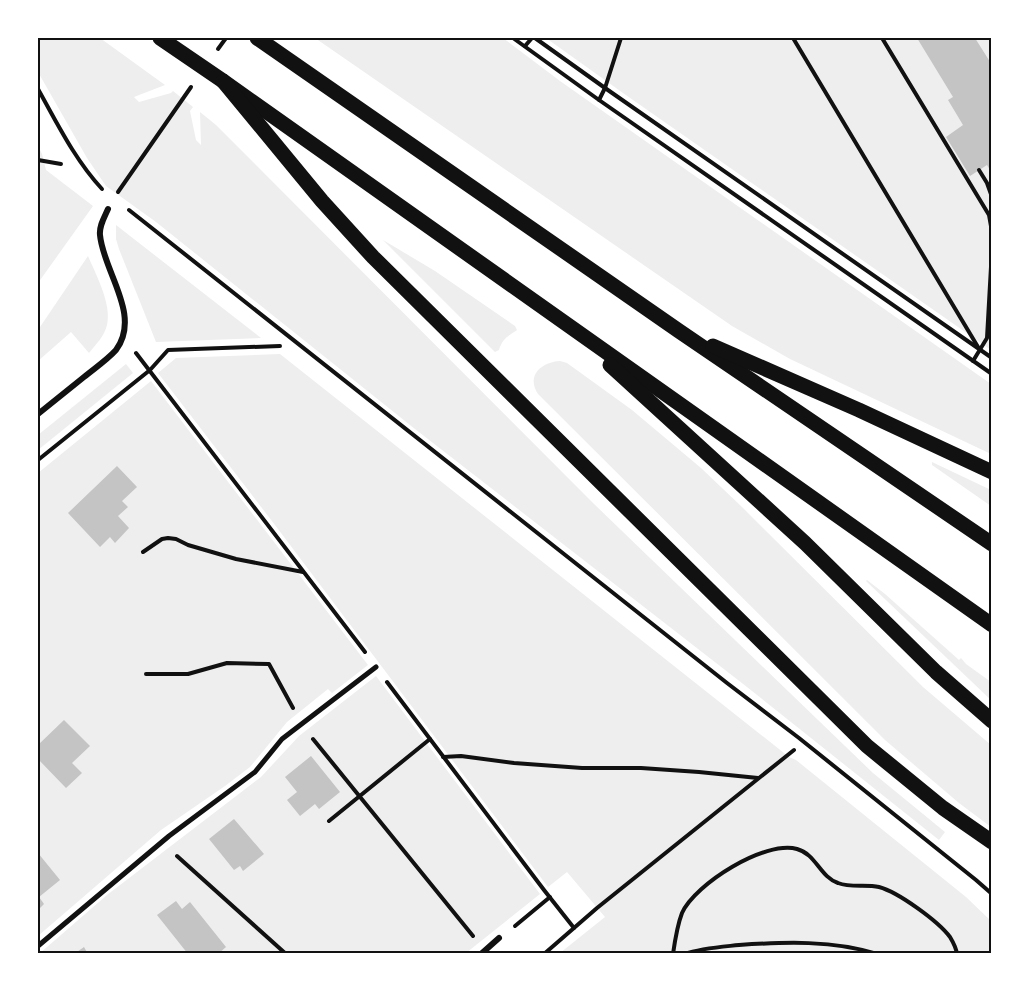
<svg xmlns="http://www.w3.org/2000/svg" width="1029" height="991" font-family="'Fira Sans Condensed',sans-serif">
	<rect width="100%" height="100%" fill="#fff"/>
	<!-- green -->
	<g fill="#eee">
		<path d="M38,38H100L165,85L134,97L139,102L171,93L173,91L193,107L190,111L196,140L201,145L200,112L216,125L593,503L873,773L945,832L939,840L747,687L415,429L156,222L106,186L87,158L38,72Z"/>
		<path d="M315,38H503L560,81L991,384V454L790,359L732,326Z"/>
		<path d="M546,38H991V350L623,93Z"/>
		<path d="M38,146L42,154L46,170L93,206L38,283Z"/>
		<path d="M116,225L261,338L156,342L119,249L116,239Z"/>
		<path d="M383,240L435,271L515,326L517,330C508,336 502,339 499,350L495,352Z"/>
		<path d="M88,256C96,275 112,304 107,325C104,337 96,344 89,353L71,332L38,361V330Z"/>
		<path d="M280,354L789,757L796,760L966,897L991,921V953H560L605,917L567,872L548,887L275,525L158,373L176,358Z"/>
		<path d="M560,361L567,363L632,410L701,468L742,507L923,687L991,745V827L959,803L885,740L538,394C526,376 541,362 560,361Z"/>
		<path d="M126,364L133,373L38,450V435Z"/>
		<path d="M151,381L368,665L332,693L328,689L287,722L250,767L225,786L161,830L38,936V473Z"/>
		<path d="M932,462L991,490V506L932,465Z"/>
		<path d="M867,580L885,594L959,660L961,658L966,664L991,682V700L866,581Z"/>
		<path d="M376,676L540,894L466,953L39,954L107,895L261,777L299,736Z"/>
	</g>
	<!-- building -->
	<g fill="#c4c4c4">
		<path d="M917,38H975L992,65V173L987,165L970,176L946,137L963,125L948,100L953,97Z"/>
		<path d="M117,466L137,487L122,501L128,507L118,516L129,528L115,543L110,537L100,547L68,513Z"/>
		<path d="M64,720L90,746L72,763L82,773L66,788L38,759V745Z"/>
		<path d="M311,756L340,792L319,809L315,804L300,816L287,800L297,792L285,777Z"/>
		<path d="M234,819L264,854L243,871L240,866L234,870L209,839Z"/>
		<path d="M38,853L60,880L39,897L44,904L38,910Z"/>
		<path d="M176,901L182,909L190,902L226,947L218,954H188L157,915Z"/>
		<path d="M84,947L88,954H74Z"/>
	</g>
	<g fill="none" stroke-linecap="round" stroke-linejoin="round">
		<!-- path -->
		<g stroke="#111" stroke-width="4">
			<path d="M513,38L599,100L992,374"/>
			<path d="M535,38L605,88L992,358"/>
			<path d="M793,38L978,347"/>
			<path d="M882,38L989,215L992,232"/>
			<path d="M525,46L532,38"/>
			<path d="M218,49L226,38"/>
			<path d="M38,89C57,123 75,160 102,189"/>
			<path d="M599,100L605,88L621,38"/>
			<path d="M38,160L61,164"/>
			<path d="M979,170L987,183L992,197"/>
			<path d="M118,192L191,87"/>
			<path d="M129,210L727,683L799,738L976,880L992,894"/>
			<path d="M136,353L365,652"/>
			<path d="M973,361L987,338L992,249"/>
			<path d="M38,460L150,370L168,350L280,346"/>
			<path d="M143,552L162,539L168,538L176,539L188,545L236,559L303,572"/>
			<path d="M146,674H188L227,663L269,664L293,708"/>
			<path d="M387,682L544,890L574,928"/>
			<path d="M313,739L473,936"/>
			<path d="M443,757L461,756L514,763L582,768H641L699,772L758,778"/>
			<path d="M329,821L430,739"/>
			<path d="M177,856L286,954"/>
			<path d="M515,926L550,897"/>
			<path d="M544,954L597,908L794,750"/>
			<path d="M673,954C675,940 677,926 682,913C695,884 765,840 797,849C816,854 820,877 838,883C851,888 866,884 879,887C898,892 938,921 950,937C953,942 956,947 957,954"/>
			<path d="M684,954C702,948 720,947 739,945C784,942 834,940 877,954"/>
		</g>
		<!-- pedestrian -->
		<path stroke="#111" stroke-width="5" d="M38,946L169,836L255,772L282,739L376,667"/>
		<!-- minor -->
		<g stroke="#111" stroke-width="6">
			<path d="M38,414C53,402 69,389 84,377C95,368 107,360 116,350C142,315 103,271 100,235C99,226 104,218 108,209"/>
			<path d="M481,954L499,938"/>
		</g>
		<!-- primary -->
		<g stroke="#111" stroke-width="15">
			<path d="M160,38L223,81L992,625"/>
			<path d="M257,38L679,331L992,544"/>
			<path d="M223,81L322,201L373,257L867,746L943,808L992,842"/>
			<path d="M713,346L859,410L992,472"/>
			<path d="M610,365L805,543L936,672L992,721"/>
		</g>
	</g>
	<!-- border -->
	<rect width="1029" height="991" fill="none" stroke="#ffffff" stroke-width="78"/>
	<rect x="39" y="39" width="951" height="913" fill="none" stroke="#111" stroke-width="2"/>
</svg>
